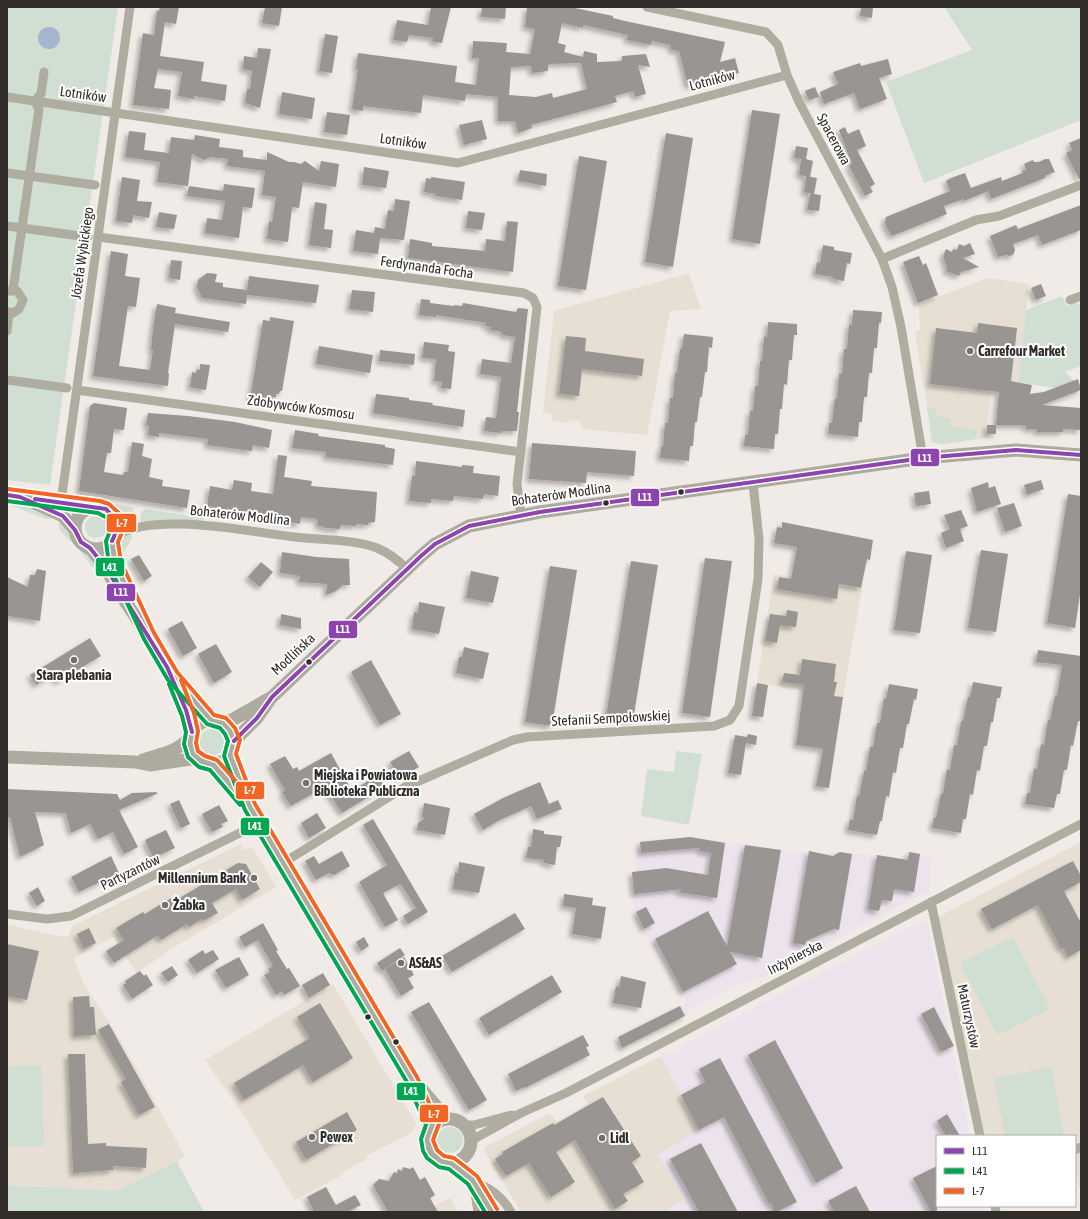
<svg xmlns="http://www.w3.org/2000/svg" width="1088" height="1219" font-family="'Asap Condensed',sans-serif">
	<defs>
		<filter id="shadow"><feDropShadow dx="-3.5" dy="3.5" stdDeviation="2" flood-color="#0004"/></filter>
	</defs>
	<rect width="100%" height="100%" fill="#f0ebe6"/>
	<!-- built -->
	<g fill="#e7dfd3">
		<path d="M689,273L701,309L670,311L647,435L582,429L579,421L571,420L567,423L552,421V414L543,413L554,311Z"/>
		<path d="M988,278L1029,284L1018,382L993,379L986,438L944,444L934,443L931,441L932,437L915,332L920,330L919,304Z"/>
		<path d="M774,574L862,589L843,697L757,683Z"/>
		<path d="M1081,842V1190L1075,1178V1136H984L969,1056L966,1058L938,917Z"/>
		<path d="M241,844L244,850L252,847L276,887L171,949L137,973L113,937L74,958L84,984L123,1044L185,1156L177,1162L115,1191L7,1185V925L57,936H69L70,930L74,925Z"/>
		<path d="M333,984L417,1125L411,1133L368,1155L367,1159L346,1170L342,1175L295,1200L244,1116L205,1060Z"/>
		<path d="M661,1056L699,1130L658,1155L684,1200L668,1208L670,1212H521L484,1150L485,1147L550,1113L557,1123L588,1104L583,1096Z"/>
		<path d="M450,1198L458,1212H422Z"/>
	</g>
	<!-- industrial -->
	<g fill="#ede3ec">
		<path d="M690,837L781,850L821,854L840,852L899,858L908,852H919L931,860L929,891L765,976L736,985L691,1009L685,1016L623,1048L618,1037L687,1002L633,916L637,841Z"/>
		<path d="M927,921L970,1136H937V1206H984L985,1212H670L668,1208L684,1200L658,1155L699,1130L661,1056L667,1053L676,1054L686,1043L695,1039L919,922Z"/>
	</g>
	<!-- green -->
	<g fill="#d0dfd2">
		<path d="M7,7H118L50,485L7,480Z"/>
		<path d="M944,7H1081V120L924,183L886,82L972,50Z"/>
		<path d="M1062,296L1067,306L1078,302L1081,309V366L1065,372L1074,381L1055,388L1018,382L1026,310Z"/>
		<path d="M935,407L936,416L951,418L950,426L977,430L975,439L944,444L932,442L927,408Z"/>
		<path d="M11,503L35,507L54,515L50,519H46L10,505Z"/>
		<path d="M111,503L133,507L132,524H123L120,514L111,505Z"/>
		<path d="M145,509L203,518V522L140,524L141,512Z"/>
		<circle cx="96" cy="527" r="11"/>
		<path d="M59,521L67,528L74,544C67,537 56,531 59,521Z"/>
		<path d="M131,532L132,538L120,559L118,544L124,536Z"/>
		<path d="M82,551L88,553L97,567H92L81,552Z"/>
		<circle cx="212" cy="742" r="13"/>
		<path d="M676,751L702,754L689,825L641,816L647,769L674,772Z"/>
		<path d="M1013,937L1050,1009L997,1035L960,963Z"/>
		<path d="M41,1065L44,1146L7,1147V1066Z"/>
		<path d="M1051,1067L1064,1136H1005L994,1078Z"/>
		<circle cx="450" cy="1140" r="13"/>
		<path d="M177,1162L204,1212H7V1185L115,1191Z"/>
	</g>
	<!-- water -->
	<circle fill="#a4b5ce" cx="49" cy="38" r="11"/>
	<!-- building -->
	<g fill="#999592" fill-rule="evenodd" filter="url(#shadow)">
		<path d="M160,7H179L176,24L165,22L160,56L204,62L201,81L227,85L225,101L194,96V99L178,96L182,72L158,69L154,88L171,90L169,109L133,105L143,33L154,35L157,10L159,11Z"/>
		<path d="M265,7H282L279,26L262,23Z"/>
		<path d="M431,7H451L442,43L433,42V38L409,35L407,42L393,40L397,20L428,25Z"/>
		<path d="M482,7H506L505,19L481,17Z"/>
		<path d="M527,7H570L613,16V18L625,21L725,42L720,62L735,58L739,73L688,86L679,51L671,50V45L652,41L651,45L627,40L628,35L583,25V28L562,23L558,43L566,45L564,52L583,57L584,51L597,54V62L622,61V56L646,54L650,67L638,65L646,94L635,97L633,91L615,96L617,102L531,125L532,128L518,133L515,121H498V97L466,94L465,101L423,95L421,113L363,106V111L352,109L358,69H356L358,53L457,66L455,82L476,85L479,58H472L473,41L507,43L506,52L530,54L535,29L525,27ZM581,63L587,89L553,98L552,93L536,97L509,95L511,67L531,66L532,73L548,71V64Z"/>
		<path d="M861,7H873L872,18L860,16Z"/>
		<path d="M325,34L338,36L332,73L319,71Z"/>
		<path d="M258,48L271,49L260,108L245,103L247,89H250L252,71L243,69L244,56L257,58Z"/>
		<path d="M888,59L892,74L879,78L887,99L860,109L854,93L824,104L820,92L838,84L833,72L860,63L861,66Z"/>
		<path d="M815,87L819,97L809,100L805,91Z"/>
		<path d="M282,92L315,98L312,119L279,114Z"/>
		<path d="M752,110L780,114L760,244L732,239Z"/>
		<path d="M327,112L350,115L347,135L324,132Z"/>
		<path d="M482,120L487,139L464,145L459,125Z"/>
		<path d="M845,127L848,134L859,129L866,146L857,150L875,184L870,187L873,192L865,196L849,166L852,164L839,130Z"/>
		<path d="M129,131L146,133L144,150L169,153L171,137L194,140L195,135L220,139L219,147L243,150V157L267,160V152L289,162H294L301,164L305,161L319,171L321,161L339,164L336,187L303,182L299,208L292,207L288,242L267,239L269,221L272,222L276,197L262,195L265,171L227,166L228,159L211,157L204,160L192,154L188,186L157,182L160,162L125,157Z"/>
		<path d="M666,133L693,138L673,267L645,262Z"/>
		<path d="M1081,138V179H1079L1066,153L1072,150L1069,143Z"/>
		<path d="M796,146L808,148L806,159L813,161L810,177L799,175L801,159L794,158Z"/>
		<path d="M579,156L607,161L586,290L558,286Z"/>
		<path d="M1045,159H1049L1055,172L1045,176V178L991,199L988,191L964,201V199L944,206L947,214L892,236L887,228L885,222L886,217L950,191L946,181L951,178L965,173L971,188L1001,177L1002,181L1023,173L1022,171L1026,170L1024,164L1028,162L1033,160L1034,162H1039Z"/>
		<path d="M364,167L389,171L386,188L362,185Z"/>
		<path d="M520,170L547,174L546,186L518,181Z"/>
		<path d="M806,176L817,178L814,194L821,195L819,211L807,210L810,194H812L804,192Z"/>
		<path d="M122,177L140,180L137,201L152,202L149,218L133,215L132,223L116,221Z"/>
		<path d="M431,177L465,182L462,200L436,196V194L424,192L426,178L431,179Z"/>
		<path d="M224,184L255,188L252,208L243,207L239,238L205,233L207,218L222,220L225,201L187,196L189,186L223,191Z"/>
		<path d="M395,199L410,201L404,240L380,238L378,254L353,251L356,230L374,233L375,227L385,229L388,210L394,211Z"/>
		<path d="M315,202L327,204L324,229L333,230L331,248L309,245Z"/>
		<path d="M1081,205V230L1042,245L1038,235L1013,244L1015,250L1013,255L1009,256L1006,255L998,257L990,236L1016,225L1018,229Z"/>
		<path d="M468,211L485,213L482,230L466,228Z"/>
		<path d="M159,212L177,215L174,229L156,227Z"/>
		<path d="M507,221L518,222L513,272L408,258L410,239L432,243V246L485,251L486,239L505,241Z"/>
		<path d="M970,243L975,254L963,258L979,267L961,272L959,276L946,271L947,268L943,256L946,249L952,252L953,249L957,250L959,244L964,246Z"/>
		<path d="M823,245L834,247V250L852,253L850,264L847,263L844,281L833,279V277L815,274L817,262L820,263Z"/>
		<path d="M111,251L128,254L125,276L140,278L136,307L128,306L119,366L150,370L153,350H151L153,328L157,304L176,308L175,313L230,322L228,332L175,324L168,373H169L168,386L93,376Z"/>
		<path d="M919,256L923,265L926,263L938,295L918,303L903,262Z"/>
		<path d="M171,260L182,261L180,280L169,278Z"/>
		<path d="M207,273L217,274L215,282L223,283V287L247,290L249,276L319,285L316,303L247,295L246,304L202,298L197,287L198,280Z"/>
		<path d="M1041,284L1046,296L1036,300L1031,288Z"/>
		<path d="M352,290L375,292L373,312L349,309Z"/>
		<path d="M421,299L430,300V303L454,306V305L462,306L463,303L516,312L518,308L528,309L517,412H519L517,431H501V433L484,431L486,417L496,418L501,377L480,374L482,359L511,363L515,337L502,335V332L490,330L491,327L485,326L486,323L436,315V317L419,315Z"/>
		<path d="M853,310L882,312L881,323H879L877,348H874L872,373H869L867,397H864L862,422H859L858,437L829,434V423H832L835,398L837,399L839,374H842L844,349H847L849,324L852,325Z"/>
		<path d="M270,317L294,321L282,391H280L279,394H276V397H271L270,403L250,400L263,320L270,321Z"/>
		<path d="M768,322L797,324V335H794L792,360H789L787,385L784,384L782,409H780L778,434H775L774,449L744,446L745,435H748L750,411H753L755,386H758L760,361H762L764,336L767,337Z"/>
		<path d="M978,323L1017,328L1011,381L1032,385L1030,394L1044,392L1078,379L1081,390L1042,405L1081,408V430L1063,429V432H1037V429H1026V425H996L999,392L930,384L936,328L977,333Z"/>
		<path d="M684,334L713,337L712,348L709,347L707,372H705L702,397H700L697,422H695L693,446H690L689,461L660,458L661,447H663L665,423H668L670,398H673L675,373H677L680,349H682Z"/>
		<path d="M566,336L586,338L585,351L644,359L642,376L582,369L579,396L559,394Z"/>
		<path d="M424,342L449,345L448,351L455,352L451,389L441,388L442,382L434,381L436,359L422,358Z"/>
		<path d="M319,346L373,355L370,373L316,364Z"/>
		<path d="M380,350L415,354L414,365L379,361Z"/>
		<path d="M200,364L210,365L206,390L190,387L192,372L196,373L197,369L200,370Z"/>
		<path d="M376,394L409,398V400L433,403L432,405L465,410L463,427L373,413Z"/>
		<path d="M94,403L127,408L124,430L114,429L111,453H107L104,472L123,475L124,472H128L132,442L144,444L142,456L152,459L149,477L163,480L162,486L190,490L187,508L79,491L90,406Z"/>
		<path d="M148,413L188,416L235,422L272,430L269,448L253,445L252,451L207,445L208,439L159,433V437L148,435L149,426L146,425Z"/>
		<rect x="987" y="425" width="9" height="9"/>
		<path d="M295,430L319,434L318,436L385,445V447L395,449L393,465L326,457V452L292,448Z"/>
		<path d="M532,443L636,451L634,476L587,472L586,483L529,479Z"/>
		<path d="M278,455L287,456L284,477L312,481L311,486L377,492L375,522L368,523V525L356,524V526L341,525L340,529L325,528L326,527L318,526V519L301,517L300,524L247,513H234V511L207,506L210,486L232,490L234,480L252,483L251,491L273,494Z"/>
		<path d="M416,461L462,467V465L474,466L473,473L500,476L498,496L484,494L483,499L454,496L453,501L431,499V503L409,501L412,476H415Z"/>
		<path d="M1041,480L1044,489L1027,495L1024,485Z"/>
		<path d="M988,482L989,488L995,486L1001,504L977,512L971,488Z"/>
		<path d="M929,491L931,504L916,506L914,493Z"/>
		<path d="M1068,494L1081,496V588L1075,628L1047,623Z"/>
		<path d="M1014,503L1022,526L1005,532L997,508Z"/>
		<path d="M961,510L968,526L960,529L964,541L946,548L941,533L950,529L944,515Z"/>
		<path d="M782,522L873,540L870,560L867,559L861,588L839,584L837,599L777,589L779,577L791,579L797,547L774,543L777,527L782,528Z"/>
		<path d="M981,550L1008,554L996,632L968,628Z"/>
		<path d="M906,551L932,555L920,633L894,630Z"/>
		<path d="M282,552L316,557L349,559L350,585H343L336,591L326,595L327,584L299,582L300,576L280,573Z"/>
		<path d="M139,555L152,576L144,581L131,559Z"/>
		<path d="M705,558L732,561L710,717L682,713Z"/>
		<path d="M631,561L658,565L633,721L606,716Z"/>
		<path d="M261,562L273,572L260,587L248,577Z"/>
		<path d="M550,566L577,570L552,726L525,722Z"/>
		<path d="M37,569L46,571L40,621L7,616V577L28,587L30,575H35Z"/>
		<path d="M471,571L499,577L493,603L466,598Z"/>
		<path d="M419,602L445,607L439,634L412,629L414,612L418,613Z"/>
		<path d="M787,610L798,612L796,627L780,625L777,643L765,641L770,614L786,616Z"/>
		<path d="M281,614L301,618V629L280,625Z"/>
		<path d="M182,621L197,648L183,656L168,629Z"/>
		<path d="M90,638L101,656L57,682L53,675L36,685L30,675Z"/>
		<path d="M216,644L232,672L214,683L198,654Z"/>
		<path d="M464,647L489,653L483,679L456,673L459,657H462Z"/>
		<path d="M1038,650L1081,656V721H1078L1073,746L1071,745L1067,770H1064L1060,794H1057L1054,808L1025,804L1027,793H1030L1034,768L1037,769L1041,744L1044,745L1048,720H1050L1055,696H1057L1062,665L1036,662Z"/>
		<path d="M802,659L836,664L834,682H837L834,696L843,697L829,788L816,786L823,749L796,745L804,685L782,682L784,673L800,675Z"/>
		<path d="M371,660L401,714L380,725L351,672Z"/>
		<path d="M973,682L1002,687L1000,698H997L993,722H991L987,746H984L980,771L977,770L973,795L970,794L966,819H963L961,833L932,828L934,817L936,818L941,793L943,794L947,769L950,770L954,745H957L961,721H963L968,697H970Z"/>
		<path d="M757,683L768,685L763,717L752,716Z"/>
		<path d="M889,684L918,689L916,700L914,699L909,724H907L903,748H900L896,773L893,772L889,797L886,796L882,821H880L877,835L848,830L850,819L853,820L857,795L859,796L864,771H866L870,747H873L877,723H880L884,698L886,699Z"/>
		<path d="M748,734L757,736L756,745L746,743L741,775L728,773L735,735L747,737Z"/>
		<path d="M409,751L419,767L400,778L390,762Z"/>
		<path d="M331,753L352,791L377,775L385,787L342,813L325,787L291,806L282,792L285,790L270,764L285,756L293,769L297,767L299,771Z"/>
		<path d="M540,782L549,804L558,800L562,809L537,819L531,806L500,820L483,830L474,814L503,798Z"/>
		<path d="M7,789L117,794L120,800L132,793L157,792L156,793H159L119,810L138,847L124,854L113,832L98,839L90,824L71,833L66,813L35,812L44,845L20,857L10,817H7Z"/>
		<path d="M179,800L190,824L181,828L170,804Z"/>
		<path d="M424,803L450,808L445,835L417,830L418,823L424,819L422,816Z"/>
		<path d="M219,805L228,821L221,824L223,827L212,832L202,814Z"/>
		<path d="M317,813L326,828L309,838L301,823Z"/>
		<path d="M373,819L428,912L408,924L403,916L416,908L402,886L400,884L383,893L398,920L385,927L359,882L387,865L363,825Z"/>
		<path d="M533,829L544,831V834L562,836L560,847H557L555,865L544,863V860L526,858L528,847H531Z"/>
		<path d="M166,830L175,848L153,858L145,840Z"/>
		<path d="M690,837L725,843L717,898L677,892L683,889L634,894L632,872L666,868L708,875L711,853L700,851L699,848L641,853L640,842Z"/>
		<path d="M745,845L781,850L762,958L730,952L737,964L683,992L655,939L708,911L727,946Z"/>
		<path d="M342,851L350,866L334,875L329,873L316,880L305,861L314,856L319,864Z"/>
		<path d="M809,851L833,856L840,852L852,854L839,930L834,929L806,941L805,945L793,943Z"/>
		<path d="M909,852L920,854L914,892L894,889L892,901L882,900L879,911L868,909L877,855L908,860Z"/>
		<path d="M111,856L119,873L79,892L71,877Z"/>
		<path d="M1073,861L1081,876V882L1064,891L1081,923V950L1068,957L1064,948L1061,949L1038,905L992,929L981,909Z"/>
		<path d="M459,862L485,867L479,893L453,889L455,872L458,873Z"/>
		<path d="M238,863L246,864L260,889L242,900L236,889L212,903L218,913L203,921L202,919L189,927L187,924L161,940L158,935L114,963L106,951L124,940L116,928L143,912L145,914L171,898L173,902Z"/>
		<path d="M38,887L45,901L37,906L29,893Z"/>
		<path d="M564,894L593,898L592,905L606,907L601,939L572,934L576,908L563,906Z"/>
		<path d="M646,907L655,923L644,929L636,912Z"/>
		<path d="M515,913L525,929L452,972L442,956Z"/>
		<path d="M263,923L278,950L276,951L287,969L289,968L300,986L284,995L282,991L276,995L264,975L270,972L268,969L273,966L258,940L245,947L239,937Z"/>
		<path d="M89,928L96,943L84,949L77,934Z"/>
		<path d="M364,937L369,946L361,951L356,942Z"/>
		<path d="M7,944L39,951L27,1000L7,996Z"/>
		<path d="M400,948L405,955L382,971L377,963Z"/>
		<path d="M203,950L205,954L213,950L219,959L197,973L188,960Z"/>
		<path d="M239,957L249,975L226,988L215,970Z"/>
		<path d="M404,957L414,975L408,978L414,988L401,996L385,969Z"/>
		<path d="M172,966L178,975L168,982L161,973Z"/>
		<path d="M140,971L144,976L146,974L153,985L132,999L123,985L126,983L125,981Z"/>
		<path d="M323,973L330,985L309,998L302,985Z"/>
		<path d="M552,975L562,992L489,1035L479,1018Z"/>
		<path d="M621,976L646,982L641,1008L613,1003L616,986L619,987Z"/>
		<path d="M89,996L90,1007H94L96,1035L74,1036L73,997Z"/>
		<path d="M429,1002L487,1100L469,1110L411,1012Z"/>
		<path d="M320,1003L353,1058L313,1082L303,1065L244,1100L234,1083L310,1038L297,1017Z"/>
		<path d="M680,1006L685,1016L622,1048L618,1037Z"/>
		<path d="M934,1007L954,1046L941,1052L921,1014Z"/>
		<path d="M109,1024L155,1107L139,1115L121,1082L126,1079L98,1030Z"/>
		<path d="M583,1035L589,1046L586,1047L590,1055L525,1088L524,1087L516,1091L508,1074Z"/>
		<path d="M775,1040L843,1168L816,1183L748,1055Z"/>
		<path d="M68,1054H85L88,1144L106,1143V1146L147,1148L146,1168L113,1166V1170L73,1173Z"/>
		<path d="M720,1058L797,1202L776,1212H774L771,1203L769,1204L724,1117L699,1130L681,1095L705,1082L699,1069Z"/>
		<path d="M603,1097L641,1156L632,1162L644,1182L623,1194L628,1201L615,1209L575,1140L556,1152L575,1182L551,1197L529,1163L506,1176L495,1159L503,1154L502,1152L553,1123L554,1125Z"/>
		<path d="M347,1112L357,1130L306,1160L296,1142Z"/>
		<path d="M947,1114L960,1136H946L937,1121Z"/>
		<path d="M701,1143L738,1212H699L670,1159Z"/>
		<path d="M937,1166V1212H931L913,1178Z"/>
		<path d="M403,1167L410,1169L413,1167L420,1180L425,1177L435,1195L430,1198L438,1212H388L373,1185L379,1179L389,1181L394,1172L397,1173L398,1169L402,1171Z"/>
		<path d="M856,1186L870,1212H834L828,1201Z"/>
		<path d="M326,1187L336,1205L355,1195L361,1205L347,1212H314L307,1197Z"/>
	</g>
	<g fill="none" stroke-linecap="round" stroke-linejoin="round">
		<!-- street -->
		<g stroke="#afaca0" stroke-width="9">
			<path d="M647,7L766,32L778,45L787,75L799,102L882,259L892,287L901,327L923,458"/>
			<path d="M7,97L458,163L787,75"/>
			<path d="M38,97L41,94L44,72"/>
			<path d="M7,173L95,185"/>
			<path d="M7,226L88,237"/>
			<path d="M98,237L524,293L533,298L537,307L517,484L521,515"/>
			<path d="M882,259L976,220L999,216L1081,185"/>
			<path d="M13,290L39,109L37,106"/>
			<path d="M7,291H17L23,300L19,309L13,313L7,312"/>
			<path d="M1070,300L1081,296"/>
			<path d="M7,331L9,312"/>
			<path d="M7,380L67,388"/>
			<path d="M77,390L521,452"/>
			<path d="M61,502L130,7"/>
			<path d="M115,536C157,511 248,532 295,537C321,540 353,539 377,548C389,553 398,560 407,569"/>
			<path d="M283,863L405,787L513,740L527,737L714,726L730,720L739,706L758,579L759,539L753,483"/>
			<path d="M931,902L980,1136"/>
			<path d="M7,914L47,919L71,916L260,823"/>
			<path d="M465,1125H474L512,1115"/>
			<path d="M472,1140L521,1113L566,1093L1081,824"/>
			<path d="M1075,1150L1081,1147"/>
			<path d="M474,1181C491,1189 502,1196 511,1212"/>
			<path d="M474,1186L478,1212"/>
			<path d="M995,1206L996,1212"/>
		</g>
		<!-- secondary -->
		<g stroke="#adab9f" stroke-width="13">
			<path d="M7,495L91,507"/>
			<path d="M35,503L63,516L75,530"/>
			<circle cx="96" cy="528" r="21"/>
			<path d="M112,541L115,564L125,585"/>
			<path d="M90,548C105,565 115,585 127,604C154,644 181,684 192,732"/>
			<path d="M179,684L211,720"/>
			<circle cx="212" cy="742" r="22"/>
			<path d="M223,723L232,720L272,697L421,556L435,544L469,526L540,512L923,458L1016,450L1081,455"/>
			<path d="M234,741L257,718L269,701"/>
			<path d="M230,754L250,807L403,1064L433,1125"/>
			<path d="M7,757L135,762L150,765L197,758"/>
			<path d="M143,760C160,754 178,752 190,737"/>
			<path d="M213,764L243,798"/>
			<path d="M419,1086L446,1118"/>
			<circle cx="449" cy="1141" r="22"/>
			<path d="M451,1163L473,1180L492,1212"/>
		</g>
		<!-- bus-1 casing -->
		<g stroke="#fff" stroke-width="7">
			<g id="bus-1">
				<path d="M7,495L20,497L63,516L75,530L81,542L90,548L106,568L167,667L186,710L192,732"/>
				<path d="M35,499L106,509C116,519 119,528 112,541"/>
				<path d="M234,741L257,718L272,697L421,556L435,544L469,526L540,512L923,458L1016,450L1081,455"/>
			</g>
		</g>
		<!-- bus-2 casing -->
		<g stroke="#fff" stroke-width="7">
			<g id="bus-2">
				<path d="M7,501L98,513L109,519L111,529L106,541L109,565L144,639L168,680L207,724L220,728L225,734L228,741L224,756L245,810L407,1082L426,1125L421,1139L423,1151L427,1158L439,1167L449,1169L468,1184L485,1212"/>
				<path d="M169,684L182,716L186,732L184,744L188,757L199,767L210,770L240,805"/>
			</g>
		</g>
		<!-- bus-3 casing -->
		<g stroke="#fff" stroke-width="7">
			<g id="bus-3">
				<path d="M8,489L100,501L109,504L120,514L123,530L118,542L121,562L154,633L177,672L214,715L226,718L235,728L240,740L236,754L255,804L417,1077L439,1124L433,1140L437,1150L444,1156L454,1158L477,1176L497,1209"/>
				<path d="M181,680L194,713L198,731L196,743L198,751L205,756L217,760L250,797"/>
			</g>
		</g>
		<!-- bus-1 -->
		<use href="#bus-1" stroke="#8e44ad" stroke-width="4"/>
		<!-- bus-2 -->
		<use href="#bus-2" stroke="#00a651" stroke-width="4"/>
		<!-- bus-3 -->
		<use href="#bus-3" stroke="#f26522" stroke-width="4"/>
	</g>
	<!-- markers -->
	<g fill="#73706c" stroke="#fff" stroke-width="1.5">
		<circle cx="970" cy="351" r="4"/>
		<circle cx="74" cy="660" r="4"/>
		<circle cx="306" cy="783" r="4"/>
		<circle cx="254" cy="878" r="4"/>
		<circle cx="165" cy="905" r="4"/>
		<circle cx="401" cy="963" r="4"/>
		<circle cx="312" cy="1137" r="4"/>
		<circle cx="602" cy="1138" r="4"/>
	</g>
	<g fill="#302d2a" stroke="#fff" stroke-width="1.5">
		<circle cx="681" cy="492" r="3.5"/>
		<circle cx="606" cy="503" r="3.5"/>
		<circle cx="309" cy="662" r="3.5"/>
		<circle cx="368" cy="1017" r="3.5"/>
		<circle cx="396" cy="1042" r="3.5"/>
	</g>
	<g text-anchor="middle" stroke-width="4" stroke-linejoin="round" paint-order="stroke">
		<!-- street labels -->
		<g font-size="14" fill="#302d2a" stroke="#fff">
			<text transform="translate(712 80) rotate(-15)" y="5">Lotników</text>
			<text transform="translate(83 94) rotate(8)" y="5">Lotników</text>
			<text transform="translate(834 139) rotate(62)" y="5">Spacerowa</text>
			<text transform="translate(403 141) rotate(8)" y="5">Lotników</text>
			<text transform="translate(82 253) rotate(-82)" y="5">Józefa Wybickiego</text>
			<text transform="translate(427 267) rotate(8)" y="5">Ferdynanda Focha</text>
			<text transform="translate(301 407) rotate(8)" y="5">Zdobywców Kosmosu</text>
			<text transform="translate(561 494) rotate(-8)" y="5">Bohaterów Modlina</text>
			<text transform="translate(240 515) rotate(6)" y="5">Bohaterów Modlina</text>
			<text transform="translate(293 654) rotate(-43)" y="5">Modlińska</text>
			<text transform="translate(611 718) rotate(-3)" y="5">Stefanii Sempołowskiej</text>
			<text transform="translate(130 872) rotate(-26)" y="5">Partyzantów</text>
			<text transform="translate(795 957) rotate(-27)" y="5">Inżynierska</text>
			<text transform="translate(969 1016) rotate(78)" y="5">Maturzystów</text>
		</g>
		<!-- poi labels -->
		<g font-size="14" font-weight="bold" fill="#302d2a" stroke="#fff" text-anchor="start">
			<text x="978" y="356">Carrefour Market</text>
			<text x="74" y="680" text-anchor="middle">Stara plebania</text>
			<text x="314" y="780">Miejska i Powiatowa<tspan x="314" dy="16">Biblioteka Publiczna</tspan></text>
			<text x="246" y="883" text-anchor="end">Millennium Bank</text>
			<text x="173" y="910">Żabka</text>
			<text x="409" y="968">AS&amp;AS</text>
			<text x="320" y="1142">Pewex</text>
			<text x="610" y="1143">Lidl</text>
		</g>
	</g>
	<g stroke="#fff" stroke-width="1.5">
		<rect x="910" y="448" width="30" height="19" rx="4" fill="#8e44ad"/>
		<rect x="630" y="488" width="30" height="19" rx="4" fill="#8e44ad"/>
		<rect x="106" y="513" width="31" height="20" rx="4" fill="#f26522"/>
		<rect x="95" y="557" width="30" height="20" rx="4" fill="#00a651"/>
		<rect x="106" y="583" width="30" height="19" rx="4" fill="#8e44ad"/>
		<rect x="328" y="620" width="30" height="19" rx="4" fill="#8e44ad"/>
		<rect x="235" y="781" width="30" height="19" rx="4" fill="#f26522"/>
		<rect x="240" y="817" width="30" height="19" rx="4" fill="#00a651"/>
		<rect x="396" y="1082" width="30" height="19" rx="4" fill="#00a651"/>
		<rect x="419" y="1104" width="30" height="19" rx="4" fill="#f26522"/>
	</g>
	<g font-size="11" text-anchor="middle" font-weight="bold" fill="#fff">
		<text x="925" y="462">L11</text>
		<text x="645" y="501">L11</text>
		<text x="122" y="527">L-7</text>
		<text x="110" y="571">L41</text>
		<text x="121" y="596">L11</text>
		<text x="343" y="633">L11</text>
		<text x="250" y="794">L-7</text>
		<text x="255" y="830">L41</text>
		<text x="411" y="1095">L41</text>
		<text x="434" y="1118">L-7</text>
	</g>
	<!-- border -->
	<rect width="1088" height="1219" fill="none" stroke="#302d2a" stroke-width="16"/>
	<!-- legend -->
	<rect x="936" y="1135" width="140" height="72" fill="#ffffff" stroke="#acabaa"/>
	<rect x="944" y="1148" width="20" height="6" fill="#8e44ad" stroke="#acabaa"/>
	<text x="972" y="1155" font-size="12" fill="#302d2a">L11</text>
	<rect x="944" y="1168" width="20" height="6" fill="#00a651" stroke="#acabaa"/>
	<text x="972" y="1175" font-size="12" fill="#302d2a">L41</text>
	<rect x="944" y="1188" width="20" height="6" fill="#f26522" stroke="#acabaa"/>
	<text x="972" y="1195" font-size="12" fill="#302d2a">L-7</text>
</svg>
